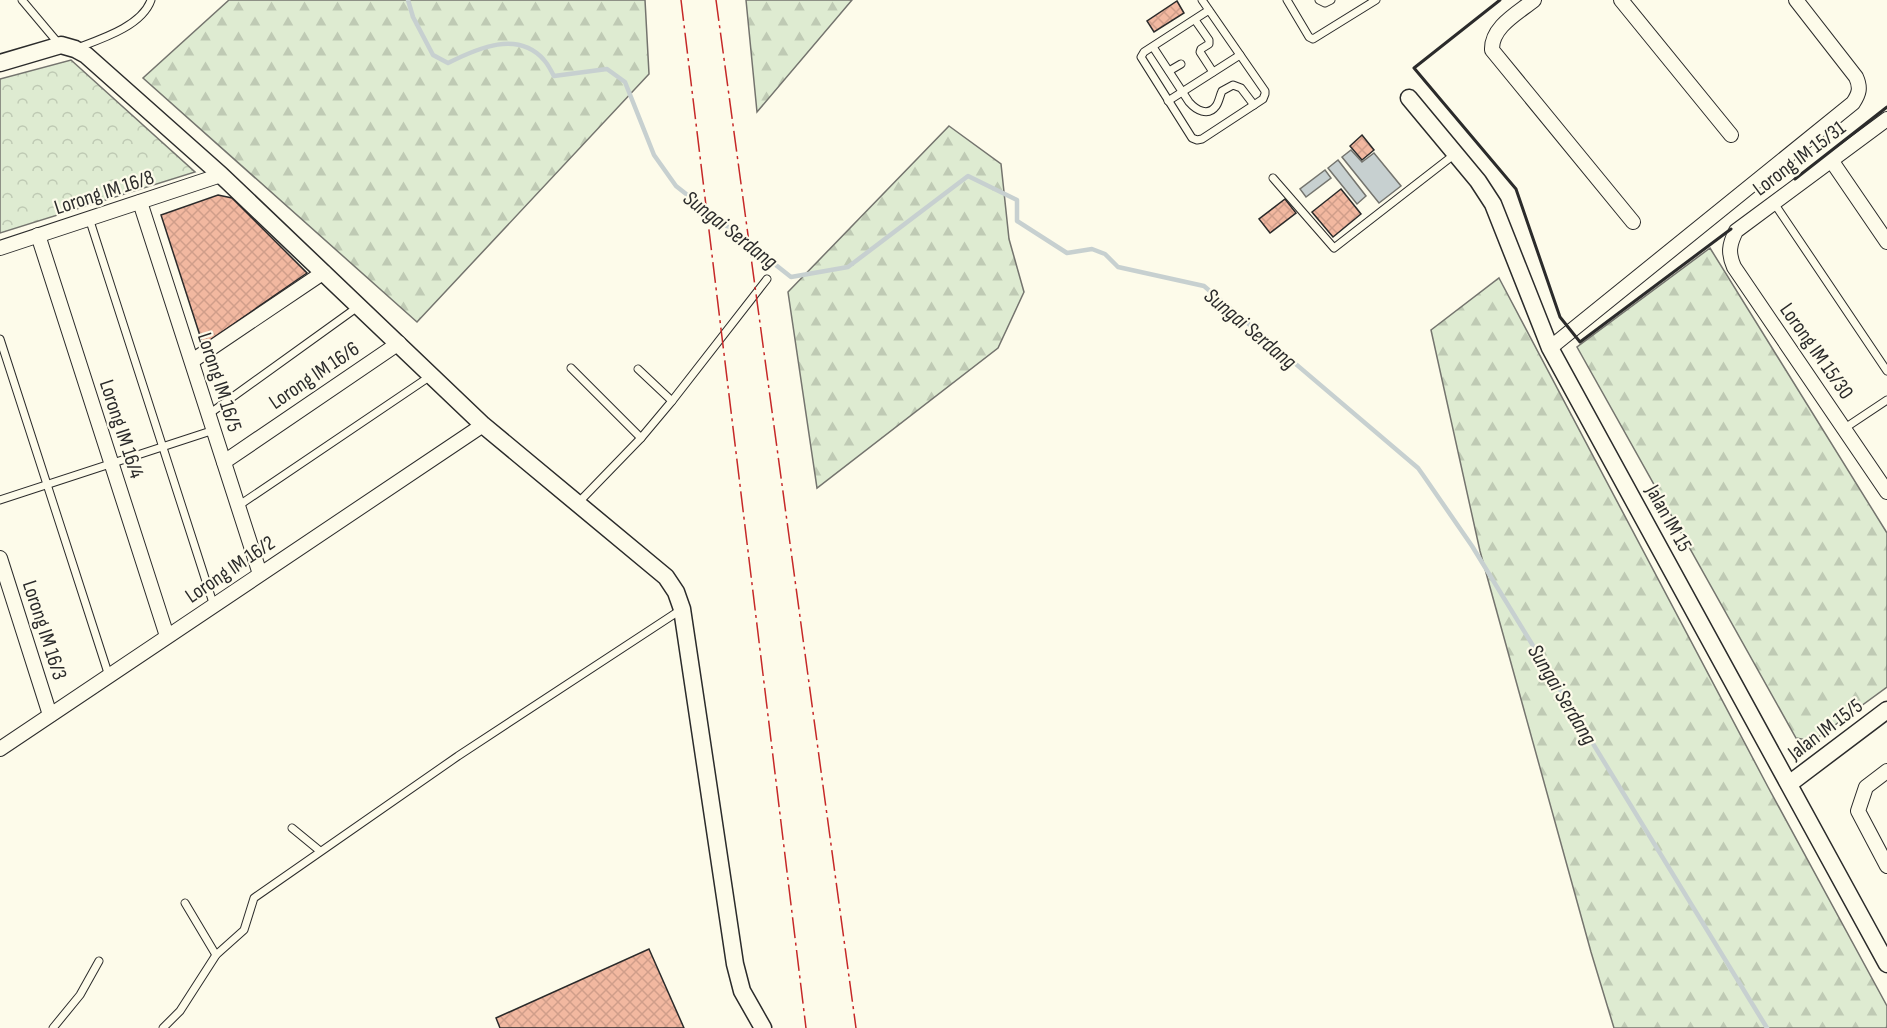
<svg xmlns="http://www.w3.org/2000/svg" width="1887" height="1028" font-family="'Sofia Sans Condensed',sans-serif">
	<defs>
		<pattern id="forest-firs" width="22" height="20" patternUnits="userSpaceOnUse" patternTransform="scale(1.5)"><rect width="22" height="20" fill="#deebd1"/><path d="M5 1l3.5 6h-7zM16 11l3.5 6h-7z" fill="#bfcab4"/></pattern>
		<pattern id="park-crowns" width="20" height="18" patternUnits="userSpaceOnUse" patternTransform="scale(1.5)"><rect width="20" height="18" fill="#deebd1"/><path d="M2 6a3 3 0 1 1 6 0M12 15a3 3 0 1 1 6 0" fill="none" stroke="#bfcab4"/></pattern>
		<pattern id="building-cross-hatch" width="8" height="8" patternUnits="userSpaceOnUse" patternTransform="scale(1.5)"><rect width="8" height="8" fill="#f2b8a0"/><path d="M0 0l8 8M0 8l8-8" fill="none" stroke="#d09e8a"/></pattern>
	</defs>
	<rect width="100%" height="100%" fill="#fdfbea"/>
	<!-- forest -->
	<g fill="url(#forest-firs)" stroke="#74746e" stroke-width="1.5">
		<path d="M229,0H645L649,74L417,322L143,78Z"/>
		<path d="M746,0H852L757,112Z"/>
		<path d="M949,126L1001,164L1009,239L1024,292L998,348L817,488L788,292Z"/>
		<path d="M1710,248L1887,533V687L1813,741L1796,738L1577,347Z"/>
		<path d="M1499,278L1768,787L1887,1006V1028H1614L1591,952L1480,551L1431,330Z"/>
	</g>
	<!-- park -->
	<path fill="url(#park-crowns)" stroke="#74746e" stroke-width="1.5" d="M71,60L195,172L0,233V79Z"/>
	<!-- water -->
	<g fill="#c7d0d0" stroke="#74746e" stroke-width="1.5">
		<path d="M1351,150L1362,162L1374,153L1401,186L1379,203L1342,157Z"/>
		<path d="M1338,160L1366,196L1357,204L1328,168Z"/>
		<path d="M1325,170L1331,178L1306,197L1300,189Z"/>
	</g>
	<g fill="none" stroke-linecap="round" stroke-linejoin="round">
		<!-- stream -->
		<path stroke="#c7d0d0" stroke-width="4.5" d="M408,0L413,17L433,55L448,63C478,48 518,30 544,60C548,64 551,71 554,76L607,69L625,82L654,155L676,186L791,277L848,267L968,176L1017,200V221L1067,253L1092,249L1105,254L1118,267L1204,286L1418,468L1423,475L1472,546L1767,1028"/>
	</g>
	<!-- building -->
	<g fill="url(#building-cross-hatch)" stroke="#2b2b2b" stroke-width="1.5">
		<path d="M1177,1L1184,13L1154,32L1147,21Z"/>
		<path d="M1362,135L1374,150L1362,160L1350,146Z"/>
		<path d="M1341,189L1361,214L1333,237L1312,212Z"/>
		<path d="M218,195L232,198L307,273L203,345L161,215Z"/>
		<path d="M1285,199L1296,213L1270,233L1259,219Z"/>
		<path d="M649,949L684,1028H500L496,1018Z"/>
	</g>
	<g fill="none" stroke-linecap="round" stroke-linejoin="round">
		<!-- service casing -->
		<g stroke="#2b2b2b" stroke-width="9">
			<g id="service">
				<path d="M22,0L59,44"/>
				<path d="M1202,0L1265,91V94L1263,99L1202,139L1197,140L1192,138L1141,57L1144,52L1209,10"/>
				<path d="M1287,0L1309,37L1313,39L1376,0"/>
				<path d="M1319,0L1325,3L1331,0"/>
				<path d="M1195,20L1209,40V44L1201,49L1200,52L1213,72"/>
				<path d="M1153,47L1189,102C1196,110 1208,117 1216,106C1219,102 1220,95 1222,91L1233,85L1241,88L1254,105"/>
				<path d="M77,48C101,39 142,26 151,0"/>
				<path d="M1169,71L1181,64"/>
				<path d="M1168,101L1240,55"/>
				<path d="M1273,178L1334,248L1455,154"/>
				<path d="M1774,203L1887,371"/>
				<path d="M89,218L214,606"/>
				<path d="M0,339L109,676"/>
				<path d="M571,368L641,438"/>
				<path d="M638,369L672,401"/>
				<path d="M209,414L359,306"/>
				<path d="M1845,428L1887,400"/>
				<path d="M0,500L214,430"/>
				<path d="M577,504L641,438L672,401L767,279"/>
				<path d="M238,506L432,375"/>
				<path d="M292,828L320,851"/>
				<path d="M185,903L216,955"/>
				<path d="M53,1028L80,995L99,961"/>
				<path d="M163,1028L180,1011L216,955L244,930L254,898L458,756L682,609"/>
			</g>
		</g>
		<!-- minor casing -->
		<g stroke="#2b2b2b" stroke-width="16">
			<g id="minor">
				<path d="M1534,0C1518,13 1491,27 1492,50L1633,222"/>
				<path d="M1621,0L1731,135"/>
				<path d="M1887,119L1736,231C1729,245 1728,253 1734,267L1887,492"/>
				<path d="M1831,160L1887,242"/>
				<path d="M140,202L260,574"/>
				<path d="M38,235L167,636"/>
				<path d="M0,248L221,175"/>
				<path d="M1550,348L1853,103C1859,94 1861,88 1856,77L1796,0"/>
				<path d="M192,361L324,272"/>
				<path d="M224,462L399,343"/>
				<path d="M0,558L50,715"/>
				<path d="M0,749L483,425"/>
				<path d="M1887,771L1866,787L1858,811L1887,866"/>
			</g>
		</g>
		<!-- tertiary casing -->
		<g stroke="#2b2b2b" stroke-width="19">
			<g id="tertiary">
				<path d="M0,63L61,45L75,49L86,55L221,175L483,425L666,577L676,592L682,609L735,964L742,991L763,1028"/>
				<path d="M1409,98L1478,181L1493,204L1550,348L1887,964"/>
				<path d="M1789,784L1887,710"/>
			</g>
		</g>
		<!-- service -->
		<use href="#service" stroke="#fdfbea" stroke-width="7"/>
		<!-- minor -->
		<use href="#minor" stroke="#fdfbea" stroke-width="14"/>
		<!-- tertiary -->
		<use href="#tertiary" stroke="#fdfbea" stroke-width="16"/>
		<!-- wall -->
		<g stroke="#2b2b2b" stroke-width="3">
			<path d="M1500,0L1414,68L1516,189L1560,317L1580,342L1731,229"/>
			<path d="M1795,179L1887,107"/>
		</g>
		<!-- power -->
		<g stroke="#c62828" stroke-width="1.5" stroke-dasharray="21 4.5 3 4.5" stroke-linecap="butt">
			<path d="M681,0L806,1028"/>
			<path d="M716,0L856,1028"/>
		</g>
	</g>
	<g text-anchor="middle" stroke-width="4.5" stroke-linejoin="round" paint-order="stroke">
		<!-- street labels -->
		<g font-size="21" fill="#2b2b2b" stroke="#fdfbea">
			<text transform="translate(1799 158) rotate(-37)" y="7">Lorong IM 15/31</text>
			<text transform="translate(104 192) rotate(-18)" y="7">Lorong IM 16/8</text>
			<text transform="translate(1817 351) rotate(55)" y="7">Lorong IM 15/30</text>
			<text transform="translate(314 375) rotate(-34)" y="7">Lorong IM 16/6</text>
			<text transform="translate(220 382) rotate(72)" y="7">Lorong IM 16/5</text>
			<text transform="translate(122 429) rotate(72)" y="7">Lorong IM 16/4</text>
			<text transform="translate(1669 518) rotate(61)" y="7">Jalan IM 15</text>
			<text transform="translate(230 569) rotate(-34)" y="7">Lorong IM 16/2</text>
			<text transform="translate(45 630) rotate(72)" y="7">Lorong IM 16/3</text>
			<text transform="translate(1825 729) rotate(-37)" y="7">Jalan IM 15/5</text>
		</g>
		<!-- water labels -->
		<g font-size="22" font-style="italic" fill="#2b2b2b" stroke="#fdfbea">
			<text transform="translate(731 229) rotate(38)" y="8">Sungai Serdang</text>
			<text transform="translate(1251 328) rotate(40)" y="8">Sungai Serdang</text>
			<text transform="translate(1563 694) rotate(59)" y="8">Sungai Serdang</text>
		</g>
	</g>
</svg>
